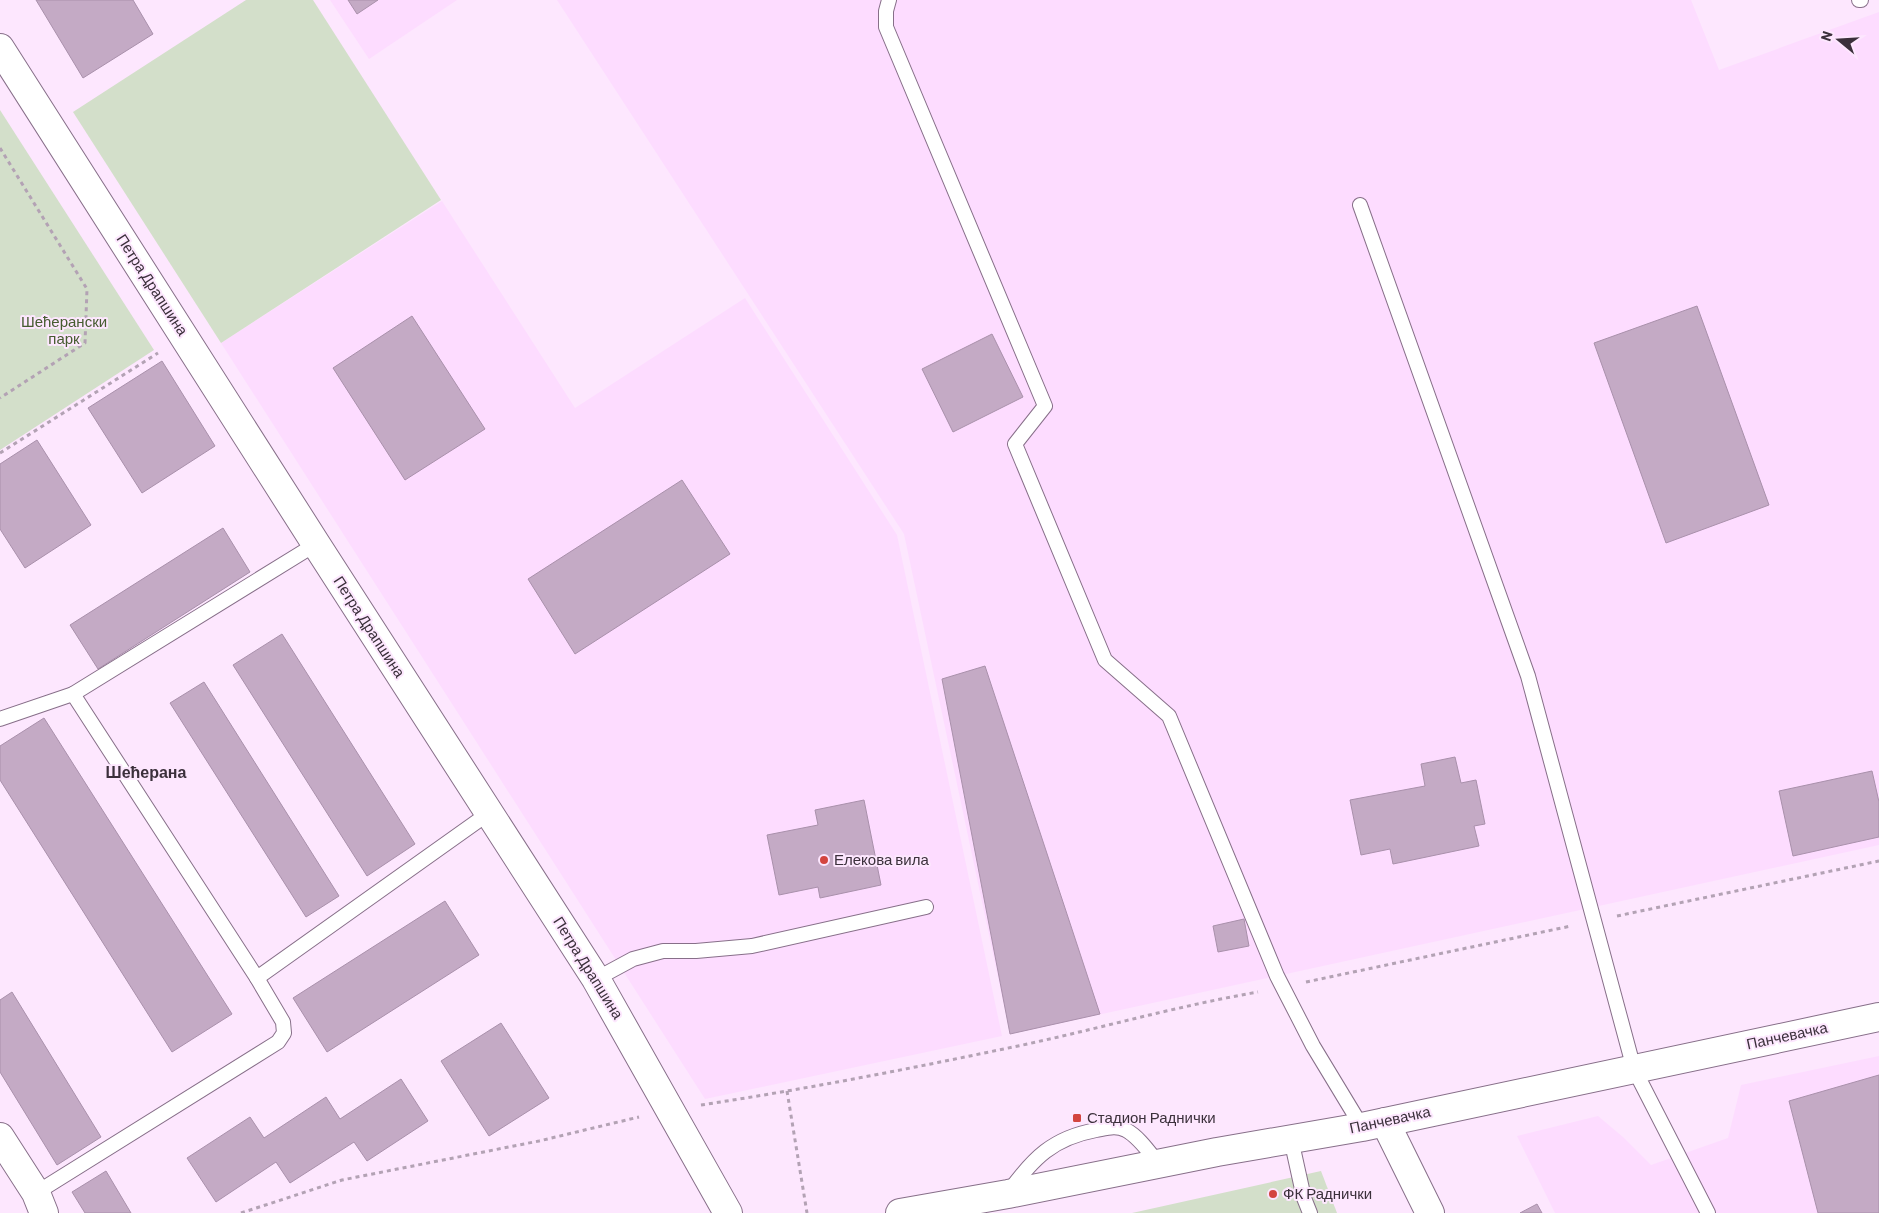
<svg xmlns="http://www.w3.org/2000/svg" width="1879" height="1213" font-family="Barlow,sans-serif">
	<rect width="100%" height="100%" fill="#fde7fe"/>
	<!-- built -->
	<g fill="#fddcff">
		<path d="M330,0H457L369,59Z"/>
		<path d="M557,0H1691L1719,70L1879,12V845L1010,1034L904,534Z"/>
		<path d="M442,201L575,408L745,298L897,535L1002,1036L705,1099L221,343Z"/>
		<path d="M1879,1056V1213H1555L1517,1136L1598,1116L1623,1137L1651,1165L1728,1138L1741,1085Z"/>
	</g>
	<!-- green -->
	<g fill="#d3dfca">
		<path d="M246,0H313L441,200L221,343L73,112Z"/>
		<path d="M0,110L154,350L0,450Z"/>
		<path d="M1321,1171L1337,1213H1132Z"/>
	</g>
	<!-- building -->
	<g fill="#c4aac5" stroke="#a990ab">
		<path d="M36,0H133L153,34L83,78Z"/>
		<path d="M348,0H378L357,14Z"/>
		<path d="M1697,306L1769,505L1666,543L1594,343Z"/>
		<path d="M412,316L485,429L405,480L333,368Z"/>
		<path d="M992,334L1023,397L953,432L922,369Z"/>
		<path d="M162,361L215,446L142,493L88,408Z"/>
		<path d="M37,440L91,525L25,568L0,529V464Z"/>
		<path d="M682,480L730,554L575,654L528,579Z"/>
		<path d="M223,528L250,572L98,669L70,625Z"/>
		<path d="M282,634L415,844L367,876L233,665Z"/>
		<path d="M985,666L1100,1014L1010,1034L942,679Z"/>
		<path d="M204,682L339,896L306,917L170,703Z"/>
		<path d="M44,718L232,1014L172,1052L0,780V746Z"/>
		<path d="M1455,757L1461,783L1476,780L1485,824L1474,826L1479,846L1393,864L1390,849L1361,855L1350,800L1425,786L1421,764Z"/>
		<path d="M1872,771L1879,802V837L1793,856L1779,791Z"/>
		<path d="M864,800L881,885L820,898L818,887L779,895L767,835L818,825L815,810Z"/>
		<path d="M445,901L479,955L327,1052L293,998Z"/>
		<path d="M1244,919L1249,946L1218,952L1213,926Z"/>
		<path d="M12,992L101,1137L57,1165L0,1072V1000Z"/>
		<path d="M501,1023L549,1098L489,1136L441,1061Z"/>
		<path d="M1879,1075V1213H1818L1789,1101Z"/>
		<path d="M401,1079L428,1121L367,1161L354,1142L290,1183L276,1162L216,1202L187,1158L250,1117L264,1138L326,1097L340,1119Z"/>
		<path d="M106,1171L131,1213H85L72,1192Z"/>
		<path d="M1537,1204L1542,1213H1520Z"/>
	</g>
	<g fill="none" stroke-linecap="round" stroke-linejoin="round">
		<!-- lane casing -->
		<g stroke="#876f89" stroke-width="16">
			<g id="lane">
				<path d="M889,0L886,11V27L1045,406L1015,444L1105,660L1169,716L1277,976L1313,1046L1362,1127"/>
				<path d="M1859,0H1861"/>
				<path d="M1360,205L1528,676L1634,1069L1708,1213"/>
				<path d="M316,544L73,694L257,978L489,813"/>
				<path d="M0,719L73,694"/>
				<path d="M596,979L633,959L663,951H696L752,946L926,907"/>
				<path d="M1291,1139L1304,1198L1310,1213"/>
				<path d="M36,1193L278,1042L284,1033L283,1022L257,978"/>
				<path d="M1008,1193C1033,1158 1053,1138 1096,1130C1107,1128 1116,1125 1126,1130C1139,1137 1149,1152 1158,1163"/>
			</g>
		</g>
		<!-- street casing -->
		<g stroke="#876f89" stroke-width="30">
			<g id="street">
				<path d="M0,48L316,544L596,979L728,1213"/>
				<path d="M1385,1122L1430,1213"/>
				<path d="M0,1137L36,1193L44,1213"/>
			</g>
		</g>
		<!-- secondary casing -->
		<g stroke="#876f89" stroke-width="30">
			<path id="secondary" d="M900,1213L1008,1194L1217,1152L1362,1127L1879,1017"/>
		</g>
		<!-- path -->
		<g stroke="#b3a2b4" stroke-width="3" stroke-dasharray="4 4" stroke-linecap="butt">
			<path d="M0,148L87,289L85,343L0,398"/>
			<path d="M0,453L158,353"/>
			<path d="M1617,916L1879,861"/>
			<path d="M1306,982L1571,926"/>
			<path d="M787,1091L807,1213"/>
			<path d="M701,1105C807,1089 913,1068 1018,1046C1098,1029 1177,1006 1258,992"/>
			<path d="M241,1213L342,1180L539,1141L639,1117"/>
		</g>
		<!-- lane -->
		<use href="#lane" stroke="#fff" stroke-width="14"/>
		<!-- street -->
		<use href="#street" stroke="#fff" stroke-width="28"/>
		<!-- secondary -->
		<use href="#secondary" stroke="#fff" stroke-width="28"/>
	</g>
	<!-- markers -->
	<g fill="#d3453f" stroke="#fde7fe" stroke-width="2">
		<circle cx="824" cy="860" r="5"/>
		<rect x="1072" y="1113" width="10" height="10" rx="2.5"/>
		<circle cx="1273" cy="1194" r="5"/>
	</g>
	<g text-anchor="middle" stroke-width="4" stroke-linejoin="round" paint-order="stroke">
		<!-- street labels -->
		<g font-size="15" fill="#3b303b" stroke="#fde7fe">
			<text transform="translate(152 285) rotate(57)" y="5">Петра Драпшина</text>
			<text transform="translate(369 627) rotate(57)" y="5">Петра Драпшина</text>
			<text transform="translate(588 968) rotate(58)" y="5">Петра Драпшина</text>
			<text transform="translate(1787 1036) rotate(-12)" y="5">Панчевачка</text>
			<text transform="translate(1390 1120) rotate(-12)" y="5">Панчевачка</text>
		</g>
		<!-- park labels -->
		<g font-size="15" fill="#465c30" stroke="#fde7fe">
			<text x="64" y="327">Шећерански<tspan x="64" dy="17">парк</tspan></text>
		</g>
		<!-- poi labels -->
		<g font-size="15" fill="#3b303b" stroke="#fde7fe" text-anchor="start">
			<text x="834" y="865">Елекова вила</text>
			<text x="1087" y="1123">Стадион Раднички</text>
			<text x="1283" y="1199">ФК Раднички</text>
		</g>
		<!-- neighbourhood labels -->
		<g font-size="16" font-weight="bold" fill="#3b303b" stroke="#fde7fe">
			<text x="146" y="778">Шећерана</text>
		</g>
	</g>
	<!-- north arrow -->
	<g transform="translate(1839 40) rotate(288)" stroke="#fde7fe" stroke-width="4" paint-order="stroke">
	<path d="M0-4L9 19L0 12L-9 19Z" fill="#3b303b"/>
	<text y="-8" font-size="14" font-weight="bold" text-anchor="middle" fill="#3b303b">N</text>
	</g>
</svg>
